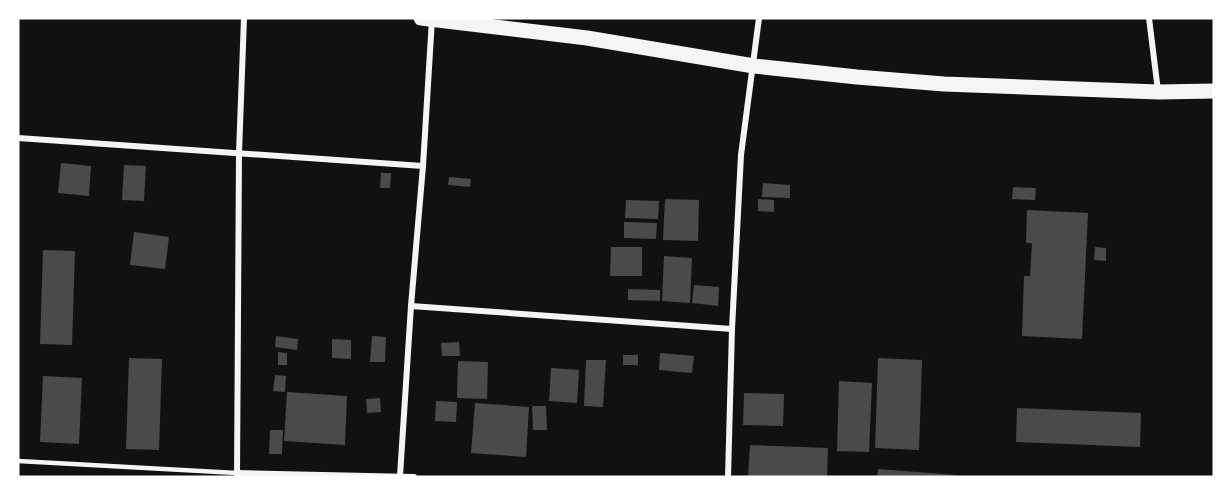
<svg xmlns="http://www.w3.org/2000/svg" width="1232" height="495" font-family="Signika,sans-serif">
	<rect width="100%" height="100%" fill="#111"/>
	<!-- building -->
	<g fill="#4a4a4a">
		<path d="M61,163L91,166L89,196L58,193Z"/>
		<path d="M124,165L146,166L144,201L122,200Z"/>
		<path d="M381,173H391L390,188H380Z"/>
		<path d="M449,177L471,179L470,187L448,185Z"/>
		<path d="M763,183L790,185V198L762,197Z"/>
		<path d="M1013,187L1036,188L1035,200L1012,199Z"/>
		<path d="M665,199L699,200L698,241L663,240Z"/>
		<path d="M758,199L774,200V212L758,211Z"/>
		<path d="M626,200L659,201L658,219L625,218Z"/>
		<path d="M1027,210L1088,213L1082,339L1022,336L1024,276H1030L1032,243H1026Z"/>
		<path d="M624,222L657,223L656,239L624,238Z"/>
		<path d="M134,232L169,237L165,269L130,265Z"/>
		<path d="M611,247H642V276H610Z"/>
		<path d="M1095,247L1106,248V261L1094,260Z"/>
		<path d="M43,250L75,251L72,345L40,344Z"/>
		<path d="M664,256L692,258L690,303L662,301Z"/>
		<path d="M694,285L719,287L718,306L692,303Z"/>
		<path d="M628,289L660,290V301L628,300Z"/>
		<path d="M276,336L298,339L297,350L275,347Z"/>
		<path d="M372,336L386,337L385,362H370Z"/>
		<path d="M332,339L351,340V359L332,358Z"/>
		<path d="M459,342L460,356H442L441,343Z"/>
		<path d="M278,352L287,353V365H278Z"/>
		<path d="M660,353L694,356L692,373L659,370Z"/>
		<rect x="623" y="355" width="15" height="10"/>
		<path d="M129,358L162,359L159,450L126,449Z"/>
		<path d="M878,358L922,360L919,450L875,448Z"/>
		<path d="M586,360H606L603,407L584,406Z"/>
		<path d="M458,361L488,362L487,399L457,398Z"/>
		<path d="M551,368L579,370L577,403L549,401Z"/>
		<path d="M275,375L286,376L285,392L273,391Z"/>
		<path d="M43,376L82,378L79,444L40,442Z"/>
		<path d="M839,381L872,383L869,452L837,451Z"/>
		<path d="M287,392L347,396L345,445L284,441Z"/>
		<path d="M744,393L784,394L783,426L743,425Z"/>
		<path d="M380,398L381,412L367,413L366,399Z"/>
		<path d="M436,401L457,402L456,422L435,421Z"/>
		<path d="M475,403L529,407L526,457L471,453Z"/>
		<path d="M532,406H546L547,430H533Z"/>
		<path d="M1017,408L1141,413L1140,447L1016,442Z"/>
		<path d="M270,430H283L282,454H269Z"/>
		<path d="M750,445L828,448L827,477H748Z"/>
		<path d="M878,469L956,475L955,477H877Z"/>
	</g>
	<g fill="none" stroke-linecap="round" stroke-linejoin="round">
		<!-- service -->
		<path stroke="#f5f5f5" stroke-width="4.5" d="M18,461L237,473"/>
		<!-- minor -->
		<g stroke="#f5f5f5" stroke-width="6">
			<path d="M1149,18L1158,91"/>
			<path d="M18,138L423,166"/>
			<path d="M411,306L732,329"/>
			<path d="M237,473L414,477"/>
			<path d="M400,476L411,306L423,166L432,19"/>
			<path d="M237,477L239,153L244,18"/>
			<path d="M728,477L732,329L741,155L759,18"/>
		</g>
		<!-- primary -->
		<path stroke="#f5f5f5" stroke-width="15" d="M421,18L587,38L754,66L857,77L944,84L1159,92L1214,91"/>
	</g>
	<!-- border -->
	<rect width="1232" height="495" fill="none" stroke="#ffffff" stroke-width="39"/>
</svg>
